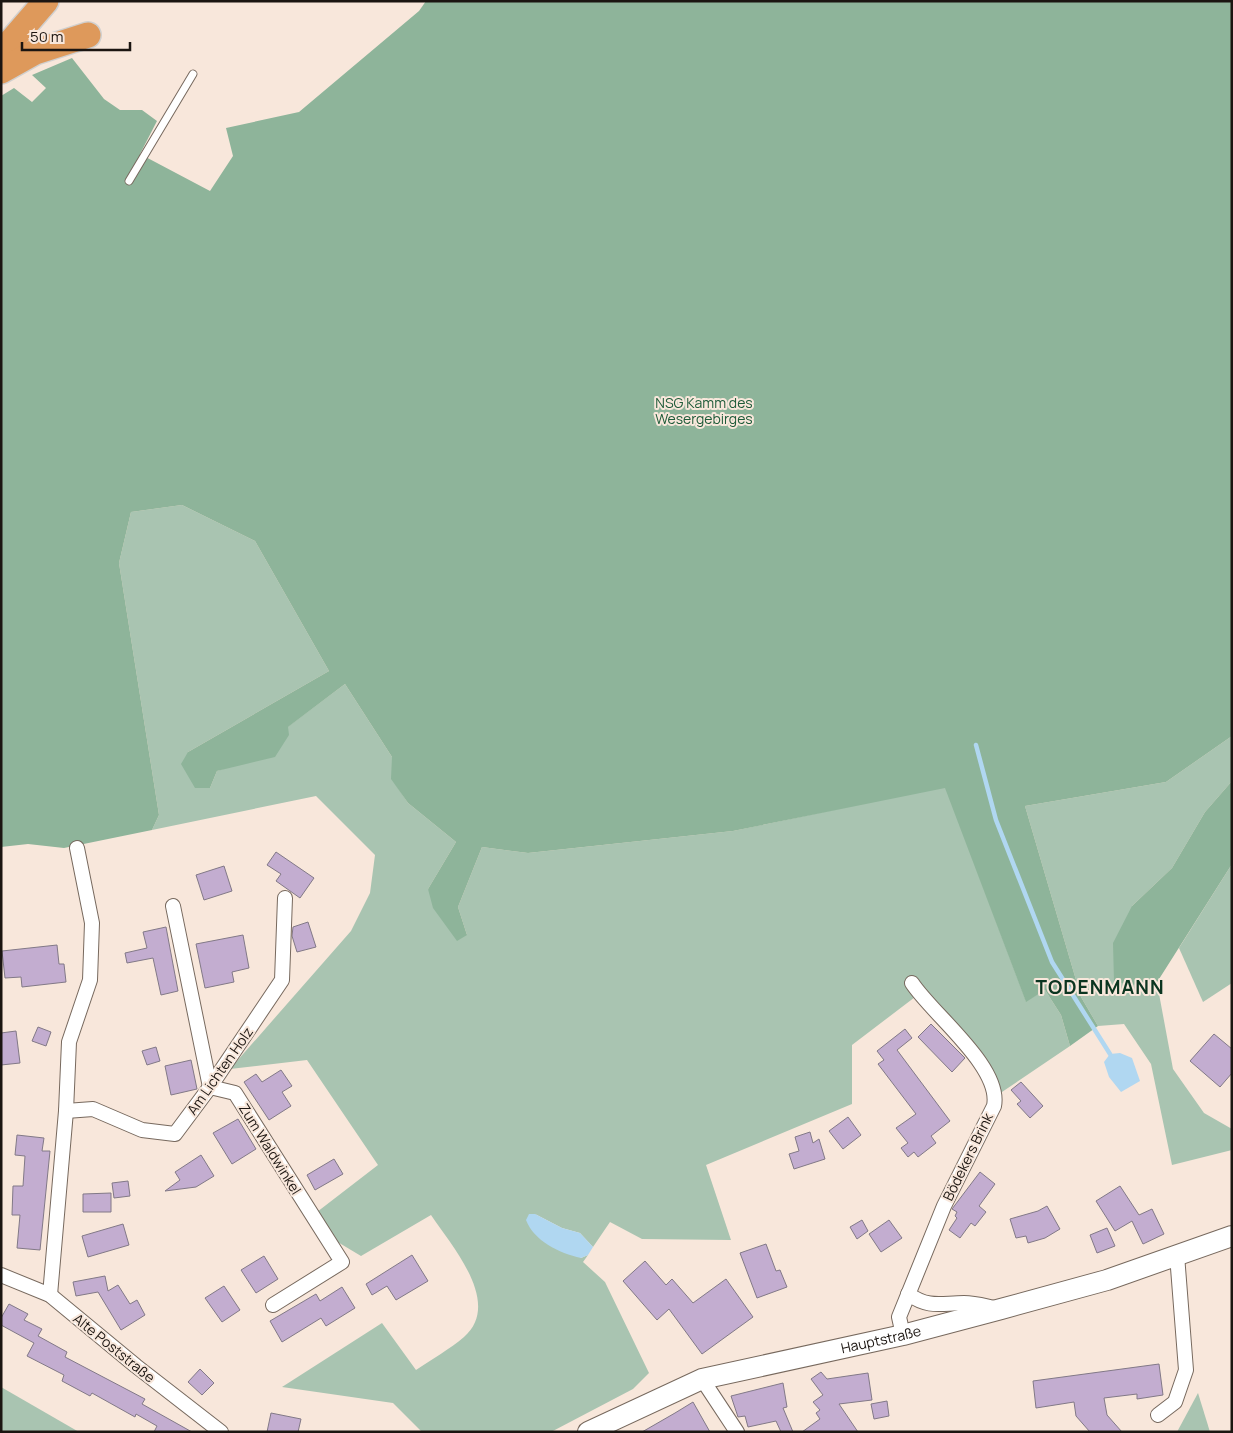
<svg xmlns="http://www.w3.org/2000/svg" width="1233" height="1433" font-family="Manrope,sans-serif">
	<rect width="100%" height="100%" fill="#f8e7db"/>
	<!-- green -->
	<g fill="#a9c4b1">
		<path d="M1232,1L948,793L1026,1001L1045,990L1061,1015L1070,1046L996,1096L992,1071L919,994L852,1045V1104L706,1165L731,1240L642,1239L610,1222L593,1247L580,1233L562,1228L535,1214L581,1258L588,1255L583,1262L605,1282L649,1373L633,1389L551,1432H422L393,1403L282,1387L382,1323L416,1370C432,1359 450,1349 464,1337C503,1303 451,1245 431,1215L361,1256L336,1241L317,1212L378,1165L307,1060L230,1069L351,931L370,893L375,855L316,796L152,830L159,815L119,563L131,512L182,505L255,541L329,671L188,752L210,788L217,771L238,764L345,684L392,757V779L408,803L456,842L428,889L467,935L458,907L482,847L528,853L733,831L861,804L1,144L178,233Z"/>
		<path d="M1232,736V781L1205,812L1172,868L1132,906L1153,987L1157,983L1173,1069L1204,1113L1232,1129V1150L1172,1165L1151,1064L1124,1024L1098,1026L1081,997L1025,806L1166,782Z"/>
		<path d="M1232,864V983L1203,1002L1179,948Z"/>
		<path d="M1,1387L79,1432H1Z"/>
		<path d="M1198,1393L1210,1432H1177Z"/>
	</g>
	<!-- forest -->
	<g fill="#8eb49a">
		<path d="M426,1H1232V736L1166,782L1025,806L1081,997L1098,1026L1070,1046L1061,1015L1045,990L1026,1002L945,788L733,831L528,853L482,847L458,907L467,935L457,941L433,908L428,889L456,842L408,803L391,779L392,757L345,684L288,727L289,735L275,757L217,771L210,788H195L181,764L188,752L329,671L255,541L182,505L131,512L119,563L159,815L152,830L64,848L28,844L1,847V96L14,88L32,102L46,88L32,75L72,58L104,99L120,110H142L157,121L140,154L210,191L233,156L226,128L299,112L419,11Z"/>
		<path d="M1232,781V864L1154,987L1114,982L1113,943L1132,906L1172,868L1205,812Z"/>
	</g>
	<!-- water -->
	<g fill="#b0d7f1">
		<path d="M1120,1053L1132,1058L1140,1081L1121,1092L1109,1077L1104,1062L1110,1054Z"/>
		<path d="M529,1214H535L562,1228L580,1233L593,1247L588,1255L581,1258C559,1253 534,1241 526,1220Z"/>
	</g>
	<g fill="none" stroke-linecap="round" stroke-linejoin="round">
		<!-- stream -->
		<path stroke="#b0d7f1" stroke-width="4.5" d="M976,745L996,820L1052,962L1110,1054"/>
	</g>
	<!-- building -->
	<g fill="#c3add0" stroke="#827987">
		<path d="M276,852L314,878L300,898L276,881L281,874L267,865Z"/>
		<path d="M224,866L232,891L204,900L196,875Z"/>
		<path d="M308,922L316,947L297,952L292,936L293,927Z"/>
		<path d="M166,927L178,991L161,995L153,958L127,963L125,953L147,948L143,932Z"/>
		<path d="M243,935L249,968L232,972L234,982L205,988L196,944Z"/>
		<path d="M57,945L59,964H64L66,982L22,987L21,977L5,978L2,951Z"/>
		<path d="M931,1024L965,1058L952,1072L918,1037Z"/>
		<path d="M38,1027L51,1032L46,1046L32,1041Z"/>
		<path d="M905,1029L912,1038L897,1050L950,1121L931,1136L936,1143L918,1157L914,1152L908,1157L901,1148L908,1143L896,1128L916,1114L878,1064L884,1060L877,1051Z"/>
		<path d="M16,1031L20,1063L1,1065V1033Z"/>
		<path d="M1214,1034L1232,1049V1073L1220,1087L1190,1061Z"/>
		<path d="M156,1047L160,1061L147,1065L142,1051Z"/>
		<path d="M191,1060L197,1089L171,1095L165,1066Z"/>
		<path d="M281,1070L292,1086L282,1092L291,1106L269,1120L244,1082L256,1074L262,1082Z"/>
		<path d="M1021,1082L1043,1106L1030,1118L1017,1104L1021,1101L1011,1090Z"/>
		<path d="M848,1117L861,1135L843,1149L829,1131Z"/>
		<path d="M238,1119L256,1149L232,1164L213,1133Z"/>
		<path d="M810,1132L813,1143L819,1139L825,1159L794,1169L789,1154L799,1151L795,1137Z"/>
		<path d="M17,1135L44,1138L42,1151H50L40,1250L17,1248L20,1215H12L13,1186H23L25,1156L15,1155Z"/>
		<path d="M201,1155L214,1176L196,1187L165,1191L180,1180L175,1172Z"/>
		<path d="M334,1159L343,1174L315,1190L307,1175Z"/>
		<path d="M980,1172L995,1184L979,1206L986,1212L975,1226L971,1223L960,1238L949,1230L957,1218L955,1216L957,1212L952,1209Z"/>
		<path d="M128,1181L130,1196L114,1198L112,1183Z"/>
		<path d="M1120,1186L1139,1215L1152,1209L1164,1234L1143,1244L1132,1221L1115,1231L1096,1201Z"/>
		<path d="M111,1193V1212H83V1194Z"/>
		<path d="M1047,1206L1060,1229L1045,1238L1028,1243L1026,1236L1016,1238L1010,1219L1038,1211Z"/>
		<path d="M862,1220L868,1231L857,1239L850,1227Z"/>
		<path d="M889,1220L902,1238L881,1252L869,1234Z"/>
		<path d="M123,1224L129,1245L88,1257L82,1236Z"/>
		<path d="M1107,1228L1115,1246L1097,1253L1090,1235Z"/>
		<path d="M766,1244L776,1271L780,1270L787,1287L757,1298L740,1253Z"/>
		<path d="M412,1255L428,1281L396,1300L387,1286L372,1295L366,1284Z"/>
		<path d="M264,1256L278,1279L256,1293L241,1270Z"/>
		<path d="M645,1261L666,1285L672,1279L693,1303L726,1279L753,1317L702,1354L669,1309L657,1320L623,1281Z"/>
		<path d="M105,1276L108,1291L118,1285L130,1304L137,1300L145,1315L121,1330L98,1292L76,1296L73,1282Z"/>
		<path d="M224,1286L240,1310L222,1322L205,1298Z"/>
		<path d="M342,1287L355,1308L326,1326L321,1318L282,1342L270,1321L316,1294L320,1301Z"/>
		<path d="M9,1304L28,1314L24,1320L42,1329L38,1336L67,1352L65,1357L145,1399L142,1404L192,1432H154L157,1426L136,1414L135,1417L92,1393L90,1396L62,1381L64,1375L27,1356L34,1343L1,1325V1318Z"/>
		<path d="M1159,1364L1163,1395L1137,1399V1394L1104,1398L1107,1415L1122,1432H1090L1076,1416L1074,1402L1036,1408L1033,1381Z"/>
		<path d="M200,1369L214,1383L202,1395L188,1382Z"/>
		<path d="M821,1372L827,1379L868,1373L872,1400L839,1404L858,1432H802L820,1419L816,1413L820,1410L813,1402L823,1395L811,1379Z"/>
		<path d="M783,1383L787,1407L783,1408L793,1432H781L776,1421L748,1427L745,1416L738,1417L731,1396Z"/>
		<path d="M887,1401L889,1416L874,1419L871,1404Z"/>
		<path d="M693,1402L710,1432H642L675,1413Z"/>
		<path d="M271,1413L301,1419L298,1432H267Z"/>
	</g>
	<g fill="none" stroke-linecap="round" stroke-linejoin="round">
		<!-- lane casing -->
		<g stroke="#77695e" stroke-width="9">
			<path id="lane" d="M129,181L193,74"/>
		</g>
		<!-- street casing -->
		<g stroke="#77695e" stroke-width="16">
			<g id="street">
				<path d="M173,906L210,1087"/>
				<path d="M210,1087L235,1093L342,1262L273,1305"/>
				<path d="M66,1111L93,1109L142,1130L175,1134L210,1087L282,980L285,898"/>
				<path d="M1,1275L50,1295L136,1366L221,1432"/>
				<path d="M908,1294C930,1309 941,1303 964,1303C975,1303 985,1306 995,1308"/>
				<path d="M50,1295L66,1111L69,1042L90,980L92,923L77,848"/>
				<path d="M903,1335L899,1317L944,1206L994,1106C1002,1067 932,1014 912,983"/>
				<path d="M702,1379L737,1432"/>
				<path d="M1158,1415L1175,1402L1186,1370L1177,1255"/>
			</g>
		</g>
		<!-- secondary casing -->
		<g stroke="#77695e" stroke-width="22">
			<g id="secondary">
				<path id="s1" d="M588,1432L702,1379L903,1335L1001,1309L1107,1280L1232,1236"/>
			</g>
		</g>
		<!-- highway casing -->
		<g stroke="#d1d0cf" stroke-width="28">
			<g id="highway">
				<path d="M1,53L46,1"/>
				<path d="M1,71L35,52L88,35"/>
			</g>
		</g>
		<!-- lane -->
		<use href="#lane" stroke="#fff" stroke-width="7"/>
		<!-- street -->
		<use href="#street" stroke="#fff" stroke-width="14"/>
		<!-- secondary -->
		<use href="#secondary" stroke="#fff" stroke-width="20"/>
		<!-- highway -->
		<use href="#highway" stroke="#de995b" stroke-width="25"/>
	</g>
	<g text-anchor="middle" stroke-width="4" stroke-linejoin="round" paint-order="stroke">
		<!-- park labels -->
		<g font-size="14" fill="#1e5b39" stroke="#f8e7db">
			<text x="704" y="408">NSG Kamm des<tspan x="704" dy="16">Wesergebirges</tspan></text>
		</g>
		<!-- street labels -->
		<g font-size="14" fill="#1b1511" stroke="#f8e7db">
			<text transform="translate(220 1071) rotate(-55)" y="5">Am Lichten Holz</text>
			<text transform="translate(270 1149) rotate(58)" y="5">Zum Waldwinkel</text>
			<text transform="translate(968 1157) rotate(-64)" y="5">Bödekers Brink</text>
			<text dy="5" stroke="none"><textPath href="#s1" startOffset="309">Hauptstraße</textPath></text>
			<text transform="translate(114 1348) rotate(39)" y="5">Alte Poststraße</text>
		</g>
		<!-- district labels -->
		<g font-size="19" font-weight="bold" letter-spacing="1" fill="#0b3520" stroke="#f8e7db">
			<text x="1100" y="994">TODENMANN</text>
		</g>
	</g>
	<!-- border -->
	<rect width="1233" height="1433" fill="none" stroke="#1b1511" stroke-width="5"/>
	<!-- scale -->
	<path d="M22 42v8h108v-8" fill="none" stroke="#1b1511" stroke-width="2.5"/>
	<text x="30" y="42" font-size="15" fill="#1b1511" stroke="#f8e7db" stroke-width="4" paint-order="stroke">50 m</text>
</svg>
